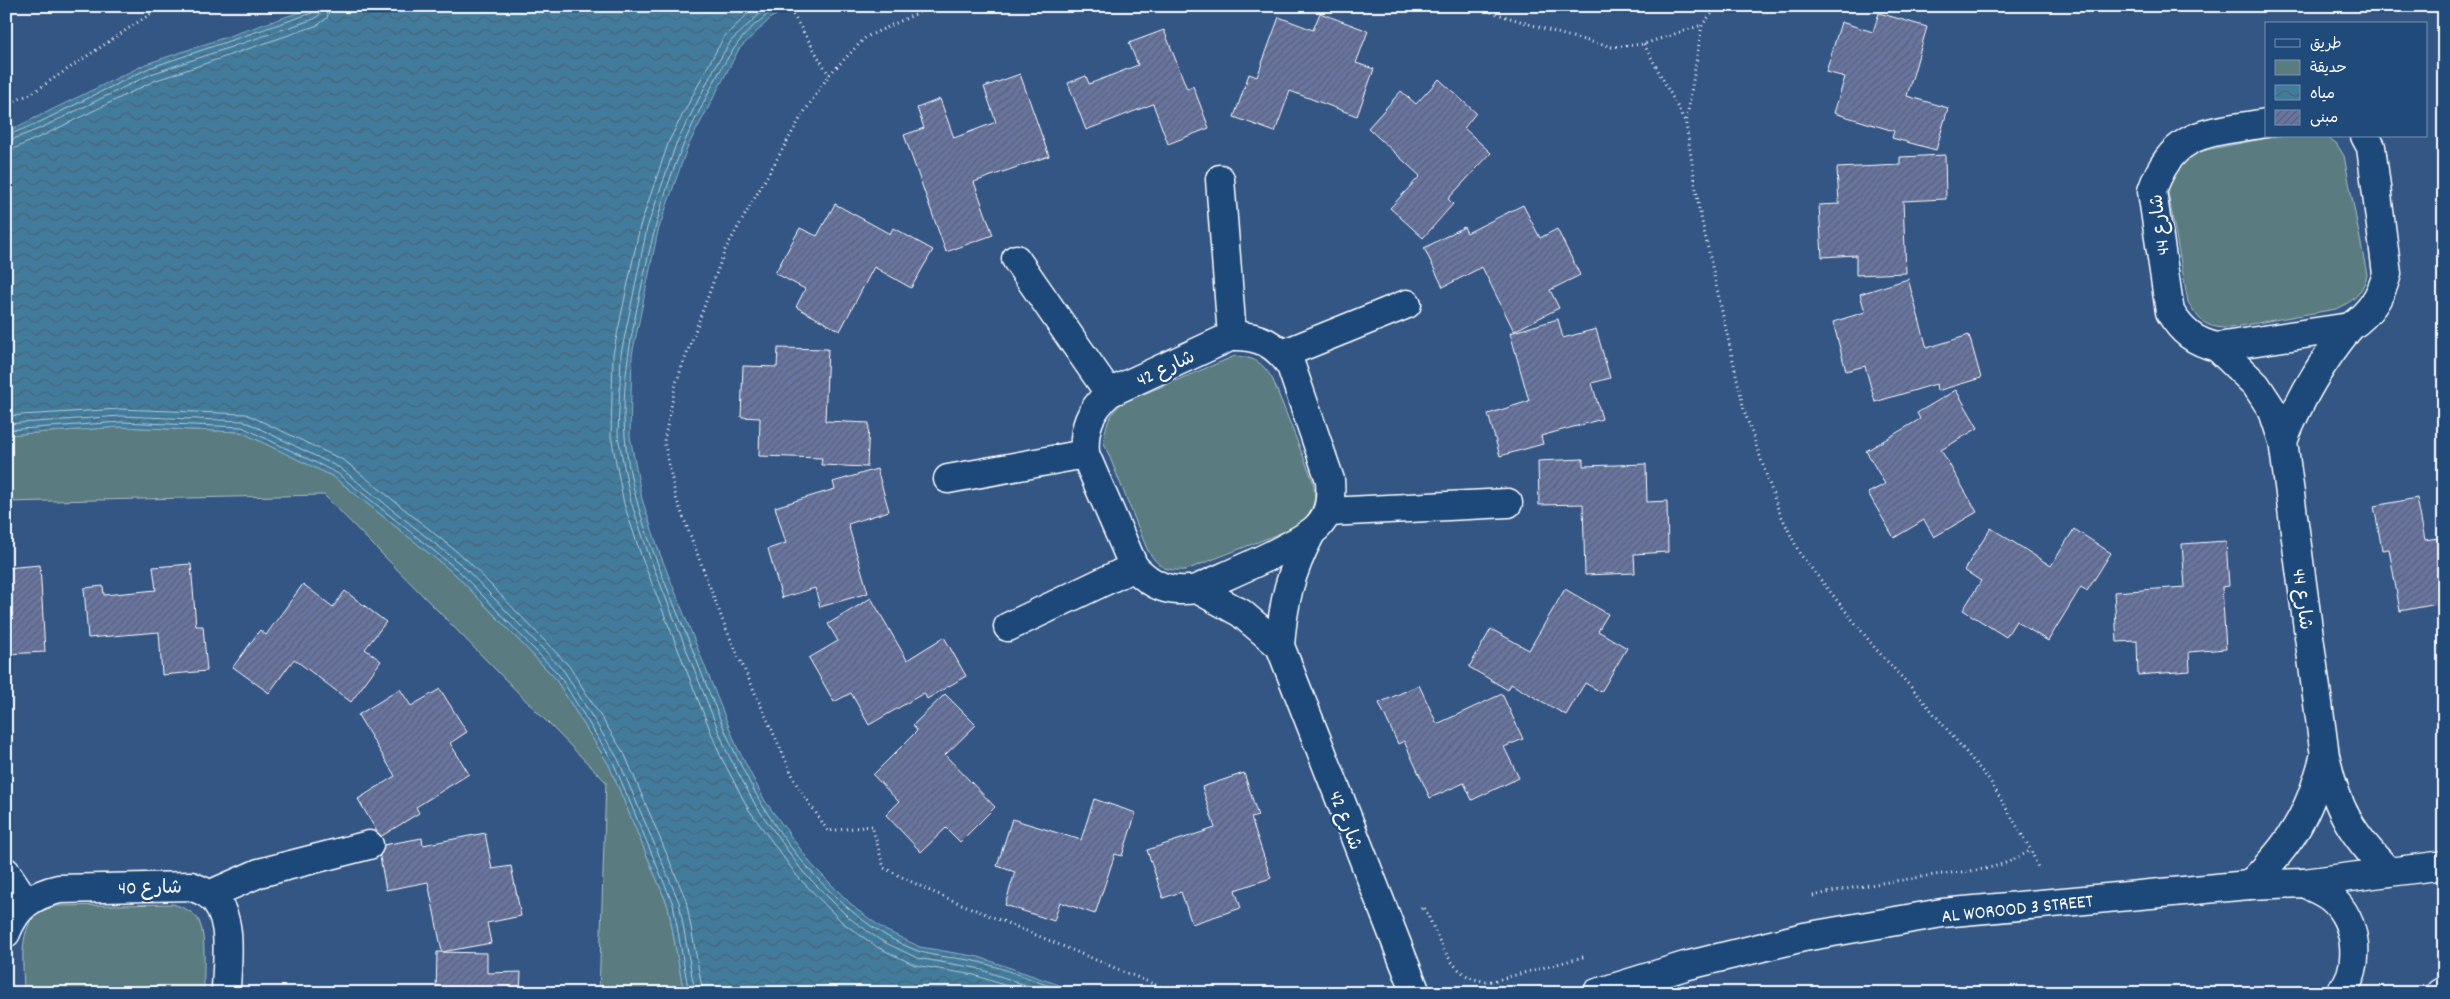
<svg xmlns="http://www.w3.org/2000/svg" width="2450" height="999" font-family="Dekko,'Playpen Sans Arabic',sans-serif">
	<defs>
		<pattern id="water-waves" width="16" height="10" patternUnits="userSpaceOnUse" patternTransform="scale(1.25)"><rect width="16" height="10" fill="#437b9d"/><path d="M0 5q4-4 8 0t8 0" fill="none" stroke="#486474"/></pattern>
		<pattern id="building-hatch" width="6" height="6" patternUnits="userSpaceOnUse" patternTransform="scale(1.25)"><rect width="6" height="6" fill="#6875a0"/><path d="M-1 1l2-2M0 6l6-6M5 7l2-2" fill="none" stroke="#5a6076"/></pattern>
	</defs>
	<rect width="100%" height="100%" fill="#345685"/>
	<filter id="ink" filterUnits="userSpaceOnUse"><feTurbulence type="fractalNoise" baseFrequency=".02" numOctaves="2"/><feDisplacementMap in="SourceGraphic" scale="10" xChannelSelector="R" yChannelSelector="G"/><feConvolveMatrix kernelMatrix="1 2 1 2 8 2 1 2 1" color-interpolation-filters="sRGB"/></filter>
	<g filter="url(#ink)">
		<!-- green -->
		<g fill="#5a7c81" stroke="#acbec0">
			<path d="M2277,136H2326L2336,143L2344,156L2367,275C2362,294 2354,301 2336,309L2229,328C2206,328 2200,322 2188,302L2167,187L2179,158L2196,152Z"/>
			<path d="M1235,356C1256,358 1262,362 1273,380L1313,481C1317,504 1313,512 1296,527L1186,570C1164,571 1159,568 1147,549L1104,443C1105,425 1109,415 1122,403Z"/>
			<path d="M121,427L241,432L334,477L456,575L555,678L609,765L668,906L684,993H599L606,782L324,495L6,502V435Z"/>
			<path d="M173,904C182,907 195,912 199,921C207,938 203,973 204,993H24C24,968 17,932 37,914C42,910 50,908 55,906Z"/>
		</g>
		<!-- water -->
		<g fill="url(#water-waves)" stroke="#8eb0c4">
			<path d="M318,6H796L772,17L739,49L687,148L658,231L632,355L630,436L642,499L660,554L737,747L765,801L812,865L856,909L885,930L920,947L979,957L1082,993H684L668,906L609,765L555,678L456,575L334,477L241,432L121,427L6,435V132L146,64Z"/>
			<path d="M1569,6H1633L1614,12Z"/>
		</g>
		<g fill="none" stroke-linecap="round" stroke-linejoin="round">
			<!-- shore -->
			<g stroke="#b4cad8" stroke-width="1">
				<path d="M756,6L724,37L709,64L669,141L640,226L613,354L611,436L624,504L643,561L720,755L749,810L797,876L843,923L877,947L915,965L974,975L1027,993"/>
				<path d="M768,6L731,41L715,67L676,144L647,228L621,354L618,436L631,502L650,558L727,752L756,806L803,872L848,917L880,940L917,958L976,968L1049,993"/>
				<path d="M783,6C736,27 716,79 694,122C667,176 652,235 640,294C630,340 621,388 625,436C630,509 670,593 697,661C725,734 756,811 809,869C839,903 875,935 918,951C937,958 959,957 979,962C1009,970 1038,982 1067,993"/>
				<path d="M6,136L38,123L149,68L312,13L316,6"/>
				<path d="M6,142L41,128L151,74L314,19L320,14L322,6"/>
				<path d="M6,150L15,148L44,135L154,81L318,25L327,18L330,6"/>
				<path d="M6,416L120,409L246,414L345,461L467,560L569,666L625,755L686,900L703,993"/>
				<path d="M6,424L121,416L244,421L340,468L463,566L564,671L618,759L679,902L695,993"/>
				<path d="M6,430L121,422L242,427L337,473L459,571L559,675L613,762L673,904L689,993"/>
			</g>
		</g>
		<!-- building -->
		<g fill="url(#building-hatch)" stroke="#fff">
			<path d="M1320,13L1368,31L1356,63L1374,69L1357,116L1290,91L1275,132L1234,117L1249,74L1257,77L1279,17L1313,30Z"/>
			<path d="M1879,13L1927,27L1907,96L1948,108L1936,150L1892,138L1894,131L1834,113L1845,77L1826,72L1841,22L1873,32Z"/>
			<path d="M1164,30L1187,89L1193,86L1209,128L1168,144L1153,104L1086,130L1068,83L1086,76L1089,84L1138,65L1129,43Z"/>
			<path d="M1020,74L1049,156L974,182L993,235L946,252L904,135L924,128L917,108L940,99L954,138L996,122L984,87Z"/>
			<path d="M1439,79L1476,113L1464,128L1491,153L1448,199L1453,204L1423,238L1390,208L1420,176L1368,128L1401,91L1416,104Z"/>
			<path d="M1945,155L1946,199L1903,201L1906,273L1856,275V255L1822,257L1819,205L1839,204L1837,168L1900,165V157Z"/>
			<path d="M835,204L890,234L893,228L933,250L911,288L874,267L840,331L796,307L805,289L775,273L800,228L817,236Z"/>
			<path d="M1523,205L1540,238L1557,229L1580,275L1550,290L1559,308L1514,331L1482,267L1443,287L1424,248L1464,227L1467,233Z"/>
			<path d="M1908,279L1927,348L1969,335L1981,378L1937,391L1936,384L1875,402L1865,366L1846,371L1833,322L1865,312L1860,294Z"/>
			<path d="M1558,319L1563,338L1596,329L1610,378L1592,383L1602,419L1541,436L1543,444L1500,456L1488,414L1529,401L1510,333Z"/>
			<path d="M778,348L828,349L825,421L869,423L867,467L821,465L822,458L759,456L760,418L741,417L743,366L777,367Z"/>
			<path d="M1956,390L1978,428L1941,450L1977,512L1934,537L1924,520L1894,538L1868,493L1885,484L1866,451L1920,419L1917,413Z"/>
			<path d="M1583,459V466L1646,464L1647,502L1667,501L1668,552L1634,554L1635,573L1585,575L1583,504L1539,505L1538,461Z"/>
			<path d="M877,469L889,511L848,524L868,593L820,607L815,588L782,598L768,549L786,543L775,507L835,489L833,482Z"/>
			<path d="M2417,498L2425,540L2444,537V622L2440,623L2437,604L2400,611L2389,549L2382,550L2374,506Z"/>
			<path d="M1991,528L2051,566L2074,529L2111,553L2087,591L2081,587L2048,641L2016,621L2006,637L1963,610L1981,581L1964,570Z"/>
			<path d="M2226,541L2229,586L2222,587L2226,649L2189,652L2190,671L2138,675L2137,641L2117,642L2114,592L2185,587L2182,544Z"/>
			<path d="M191,564L196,626H203L207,671L162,675L159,632L88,638L84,588L103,586L104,595L156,590L153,567Z"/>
			<path d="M40,565L45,652L6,654V568Z"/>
			<path d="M303,584L333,607L345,591L386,622L365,649L381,661L351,702L294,659L269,693L233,667L260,630L266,635Z"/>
			<path d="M1565,589L1608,614L1598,631L1627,648L1601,692L1585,683L1566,715L1511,684L1508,690L1469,667L1491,629L1529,650Z"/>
			<path d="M871,598L907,660L944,637L966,676L927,699L924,693L869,725L851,693L834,702L809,658L838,641L828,624Z"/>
			<path d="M1419,685L1437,724L1502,694L1523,739L1504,747L1519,778L1472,800L1464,783L1430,798L1404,741L1398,744L1379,703Z"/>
			<path d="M400,689L411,706L440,689L467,732L450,743L469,774L416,807L419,813L380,837L358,799L395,776L358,715Z"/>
			<path d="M945,694L976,725L945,755L995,807L960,842L946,828L921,852L886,815L899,802L873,775L917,731L913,725Z"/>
			<path d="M1244,773L1258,816L1251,818L1271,878L1235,890L1241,908L1192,924L1181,892L1163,898L1147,850L1215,828L1202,787Z"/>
			<path d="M1094,799L1136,813L1122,856L1115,854L1095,914L1060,902L1054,921L1005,905L1015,872L997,866L1012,819L1081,840Z"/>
			<path d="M485,833L492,869L511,866L521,916L487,923L491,943L442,952L428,882L386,890L378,846L422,838L423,845Z"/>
			<path d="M437,952L487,953V973L521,972L520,993H436Z"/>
		</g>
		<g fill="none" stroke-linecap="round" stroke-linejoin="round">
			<!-- minor casing -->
			<g stroke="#fff" stroke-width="31">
				<g id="minor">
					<path d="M2266,123C2210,133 2173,129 2152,191L2170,312C2182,332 2195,342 2217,347L2350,327C2370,313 2380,298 2387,274L2371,147L2365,136"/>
					<path d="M1220,179L1232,336"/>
					<path d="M1016,259L1109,393"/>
					<path d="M1232,336C1259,335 1276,344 1291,366L1330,480C1331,496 1331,511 1320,524C1305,544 1224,576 1197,589C1170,593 1153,587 1134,567L1085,454C1083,427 1090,411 1109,393Z"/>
					<path d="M2217,347L2256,385L2273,411L2283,441L2325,756C2337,809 2351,834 2389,872"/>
					<path d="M1283,354L1407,304"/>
					<path d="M2283,441C2300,398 2321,362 2350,327"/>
					<path d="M948,479L1085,454"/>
					<path d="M1328,512L1508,503"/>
					<path d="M1197,589L1241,613L1280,646L1416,993"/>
					<path d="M1008,627L1134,567"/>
					<path d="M1280,646C1283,603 1290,573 1310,535"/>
					<path d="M6,872L26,902"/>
					<path d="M2304,883C2313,888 2324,892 2331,898C2357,919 2363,968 2340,993"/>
					<path d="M2249,885C2291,844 2309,815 2324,758"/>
					<path d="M209,895L259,873L369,845"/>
					<path d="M6,933C16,907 32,895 59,889L191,886C196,888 203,891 208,894C236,913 226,964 226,993"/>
					<path d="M1597,993L1685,966L1804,937L1942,913L2249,885L2304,883L2444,865"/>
					<path d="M2440,993L2444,991"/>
				</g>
			</g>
			<!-- path -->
			<g stroke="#fff" stroke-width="3" stroke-dasharray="1 4" stroke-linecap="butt">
				<path d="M788,6L829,75"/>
				<path d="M933,6L866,37L829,75L801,117L725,250L676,383L664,441L676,498L726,629L797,785L828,831L872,826L884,868L928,890L1175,993"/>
				<path d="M1472,6L1564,35L1612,47L1644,44L1702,25"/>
				<path d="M1718,6L1702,25L1686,124L1699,208L1744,410L1778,509L1800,554L1875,648L1920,697L1990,781L2031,850L2038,868"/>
				<path d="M1644,44L1686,123"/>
				<path d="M6,105L32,93L162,6"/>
				<path d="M1813,896C1851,887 1889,882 1927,876C1968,870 1995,873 2031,850"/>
				<path d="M1421,909L1424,907C1440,939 1450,984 1493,981L1587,956"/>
			</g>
			<!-- minor -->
			<use href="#minor" stroke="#1f4a7a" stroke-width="28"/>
		</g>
	</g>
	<g text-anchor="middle" stroke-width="4.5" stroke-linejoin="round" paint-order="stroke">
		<!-- street labels -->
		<g font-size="19" fill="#fff" stroke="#1f4a7a">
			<text transform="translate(2158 225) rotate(-97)" y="7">شارع 44</text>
			<text transform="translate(1165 367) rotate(-25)" y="7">شارع 42</text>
			<text transform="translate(2304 599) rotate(83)" y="7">شارع 44</text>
			<text transform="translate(1347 820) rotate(69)" y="7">شارع 42</text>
			<text transform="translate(150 886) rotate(-1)" y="7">شارع 40</text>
			<text transform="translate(2017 907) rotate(-6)" y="7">AL WOROOD 3 STREET</text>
		</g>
	</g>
	<!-- margin -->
	<rect width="2450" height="999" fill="none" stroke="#1f4a7a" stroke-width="25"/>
	<rect x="12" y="12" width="2425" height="974" fill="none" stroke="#fff" stroke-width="2" filter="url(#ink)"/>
	<!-- legend -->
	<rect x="2265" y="22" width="162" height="115" fill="#1f4a7a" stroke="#7992af"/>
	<rect x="2275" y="39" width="25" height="8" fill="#1f4a7a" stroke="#7992af"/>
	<text x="2310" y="48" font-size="15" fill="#ffffff">طريق</text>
	<rect x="2275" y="60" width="25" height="15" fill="#5a7c81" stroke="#7992af"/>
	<text x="2310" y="72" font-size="15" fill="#ffffff">حديقة</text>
	<rect x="2275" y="85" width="25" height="15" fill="url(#water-waves)" stroke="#7992af"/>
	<text x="2310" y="98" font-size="15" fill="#ffffff">مياه</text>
	<rect x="2275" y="110" width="25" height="15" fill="url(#building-hatch)" stroke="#7992af"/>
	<text x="2310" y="122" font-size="15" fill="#ffffff">مبنى</text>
</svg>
